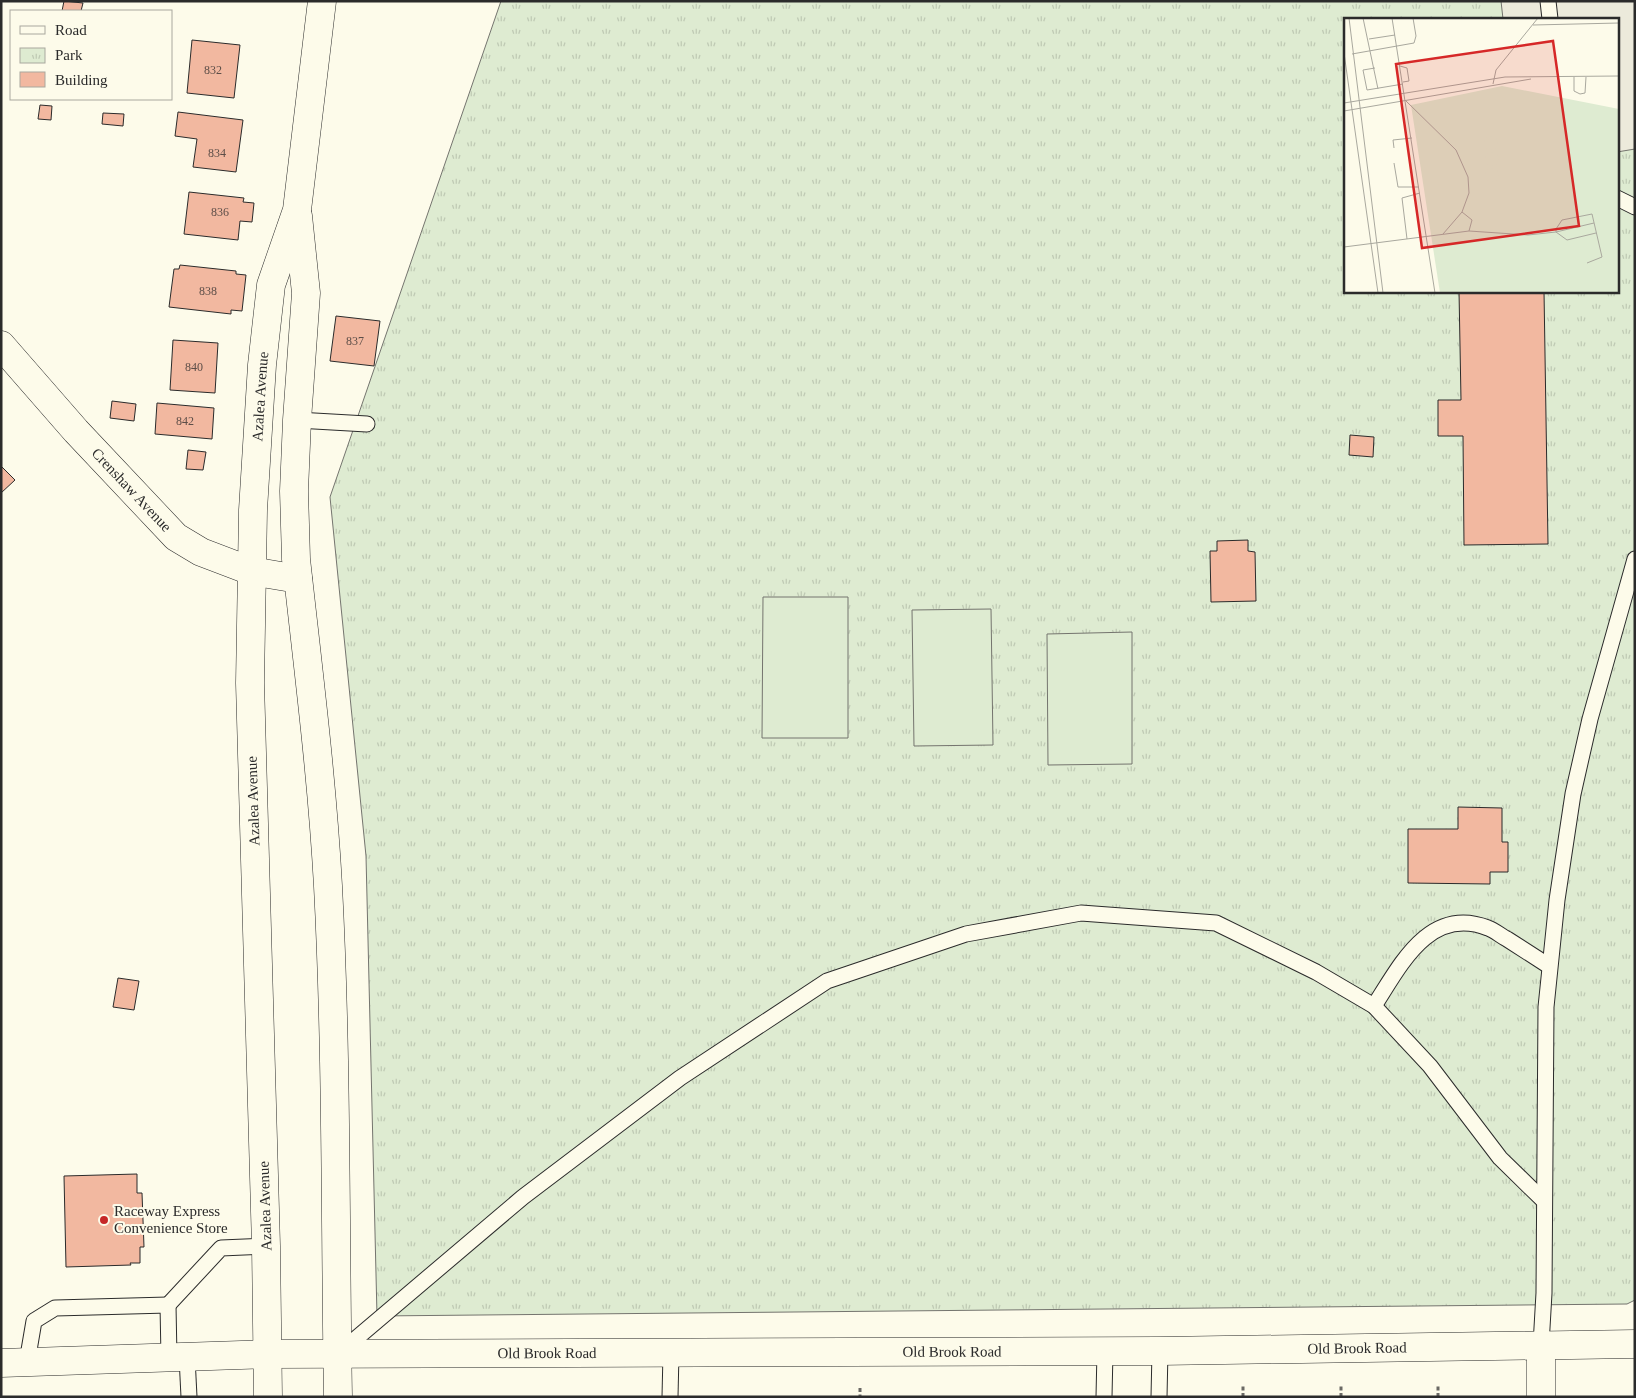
<svg xmlns="http://www.w3.org/2000/svg" width="1636" height="1398" font-family="'Times New Roman',serif">
	<defs>
		<pattern id="park-tufts" width="24" height="20" patternUnits="userSpaceOnUse" patternTransform="scale(1.25)"><rect width="24" height="20" fill="#deebd1"/><path d="M3 7l-1-3M5 7V3M7 7l1-3M15 17l-1-3M17 17v-4M19 17l1-3" fill="none" stroke="#bfcab4"/></pattern>
	</defs>
	<rect width="100%" height="100%" fill="#fdfbea"/>
	<!-- park -->
	<path fill="url(#park-tufts)" stroke="#74746e" fill-rule="evenodd" d="M501,1H1635V1300L1627,1304L377,1316L366,856L330,497ZM1345,19H1617V291H1345Z"/>
	<!-- pitch -->
	<g fill="#deebd1" stroke="#74746e">
		<path d="M763,597H848V738H762Z"/>
		<path d="M991,609L993,745L914,746L912,610Z"/>
		<path d="M1132,632V764L1048,765L1047,634Z"/>
	</g>
	<!-- parking -->
	<path fill="#eceadb" stroke="#74746e" d="M1501,1H1635V149L1617,152V19H1503Z"/>
	<!-- building -->
	<g fill="#f2b8a0" stroke="#2b2b2b">
		<path d="M64,1L83,3L81,11H62Z"/>
		<path d="M192,40L240,45L234,98L187,93Z"/>
		<path d="M40,105L52,106L51,120L38,119Z"/>
		<path d="M178,112L243,120L236,172L193,167L197,139L175,136Z"/>
		<path d="M103,113L124,114L123,126L102,124Z"/>
		<path d="M189,192L244,198L243,202L254,203L252,222L240,221L238,240L184,234Z"/>
		<path d="M180,265L236,271V274L246,275L242,311L231,310V314L169,307L174,269H179Z"/>
		<path d="M1459,291H1544L1548,544L1464,545L1463,436H1438V400H1461Z"/>
		<path d="M336,316L380,321L374,366L330,361Z"/>
		<path d="M173,340L218,343L215,393L170,390Z"/>
		<path d="M112,401L136,404L134,421L110,418Z"/>
		<path d="M157,403L214,408L212,439L155,434Z"/>
		<path d="M1350,435L1374,437L1373,457L1349,455Z"/>
		<path d="M188,450L206,452L203,470L186,469Z"/>
		<path d="M1,466L15,480L1,493Z"/>
		<path d="M1248,540V551L1255,552L1256,601L1211,602L1210,551H1217V541Z"/>
		<path d="M1458,807L1502,808V842H1508V872H1490V884L1408,883V829H1458Z"/>
		<path d="M118,978L139,981L134,1010L113,1007Z"/>
		<path d="M137,1174V1193H142L144,1247H140V1263H130L131,1265L66,1267L64,1176Z"/>
	</g>
	<g fill="none" stroke-linecap="round" stroke-linejoin="round">
		<!-- service casing -->
		<g stroke="#2b2b2b" stroke-width="17">
			<g id="service">
				<path d="M1548,1L1550,19"/>
				<path d="M1617,198L1635,207"/>
				<path d="M297,420L367,424"/>
				<path d="M1374,1006C1400,966 1429,905 1488,928C1494,930 1501,936 1507,939C1521,948 1535,957 1549,966"/>
				<path d="M168,1305L221,1248L266,1246"/>
				<path d="M1541,1345L1544,1293L1546,1007L1557,900L1573,794L1590,719L1635,559"/>
				<path d="M339,1353L523,1197L680,1078L827,981L966,934L1081,913L1216,923L1316,972L1374,1006L1430,1066L1500,1158L1543,1200"/>
				<path d="M187,1357L189,1397"/>
				<path d="M27,1362L34,1321L55,1308L168,1305L169,1358"/>
				<path d="M670,1397L671,1353"/>
				<path d="M1104,1397L1105,1351"/>
				<path d="M1159,1397L1160,1351"/>
			</g>
		</g>
		<!-- minor casing -->
		<g stroke="#2b2b2b" stroke-width="29">
			<g id="minor">
				<path id="s1" d="M1,345L76,431L176,537L201,552L251,571L298,579"/>
				<path d="M1,1363L268,1354"/>
				<path d="M1541,1397V1345"/>
			</g>
		</g>
		<!-- tertiary casing -->
		<g stroke="#2b2b2b" stroke-width="29">
			<g id="tertiary">
				<path id="s2" d="M268,1354L1160,1351L1635,1344"/>
			</g>
		</g>
		<!-- secondary casing -->
		<g stroke="#2b2b2b" stroke-width="29">
			<g id="secondary">
				<path d="M298,216L306,293L297,420L294,491L296,559C308,668 322,777 328,886C337,1056 335,1227 338,1397"/>
				<path id="s3" d="M268,1397L266,1246L250,683L253,510L262,365L271,285L297,210L322,1"/>
			</g>
		</g>
		<!-- path -->
		<g stroke="#6a6964" stroke-width="3" stroke-dasharray="4 2.5" stroke-linecap="butt">
			<path d="M860,1388V1397"/>
			<path d="M1243,1397V1385"/>
			<path d="M1341,1397V1385"/>
			<path d="M1438,1397V1384"/>
		</g>
		<!-- service -->
		<use href="#service" stroke="#fdfbea" stroke-width="15"/>
		<!-- minor -->
		<use href="#minor" stroke="#fdfbea" stroke-width="28"/>
		<!-- tertiary -->
		<use href="#tertiary" stroke="#fdfbea" stroke-width="28"/>
		<!-- secondary -->
		<use href="#secondary" stroke="#fdfbea" stroke-width="28"/>
	</g>
	<!-- markers -->
	<circle fill="#c62828" stroke="#fdfbea" stroke-width="2" cx="104" cy="1220" r="5"/>
	<g text-anchor="middle" stroke-width="4" stroke-linejoin="round" paint-order="stroke">
		<!-- number labels -->
		<g font-size="12" fill="#5d4e48">
			<text x="213" y="74">832</text>
			<text x="217" y="157">834</text>
			<text x="220" y="216">836</text>
			<text x="208" y="295">838</text>
			<text x="355" y="345">837</text>
			<text x="194" y="371">840</text>
			<text x="185" y="425">842</text>
		</g>
		<!-- street labels -->
		<g font-size="15" fill="#2b2b2b" stroke="#fdfbea">
			<text dy="5" stroke="none"><textPath href="#s3" startOffset="1001">Azalea Avenue</textPath></text>
			<text dy="5" stroke="none"><textPath href="#s1" startOffset="195">Crenshaw Avenue</textPath></text>
			<text transform="translate(253 801) rotate(-92)" y="5">Azalea Avenue</text>
			<text transform="translate(265 1206) rotate(-92)" y="5">Azalea Avenue</text>
			<text dy="5" stroke="none"><textPath href="#s2" startOffset="1089">Old Brook Road</textPath></text>
			<text dy="5" stroke="none"><textPath href="#s2" startOffset="684">Old Brook Road</textPath></text>
			<text dy="5" stroke="none"><textPath href="#s2" startOffset="279">Old Brook Road</textPath></text>
		</g>
		<!-- poi labels -->
		<g font-size="15" fill="#2b2b2b" stroke="#fdfbea" text-anchor="start">
			<text x="114" y="1216">Raceway Express<tspan x="114" dy="17">Convenience Store</tspan></text>
		</g>
	</g>
	<!-- overview -->
	<g transform="translate(1344 18)">
		<rect width="275" height="275" fill="#fdfbea"/>
		<path d="M158,68L275,91V275H96L67,87Z" fill="#deebd1"/>
		<path d="M140 125a7 7 0 1 1 14 0a7 7 0 1 1-14 0ZM141 141a7 7 0 1 1 14 0a7 7 0 1 1-14 0ZM141 157a7 7 0 1 1 14 0a7 7 0 1 1-14 0Z" fill="#deebd1"/>
		<path fill="none" stroke="#a9a89e" stroke-width="1" d="M5,0L39,275M19,0L34,71M48,0L91,275M189,7L275,5M25,21L51,17M0,35L34,275M8,36L70,25L72,18L69,0M56,48L63,50L65,63L59,64M31,50L19,52L23,72L59,66M230,59V73L236,76L241,75L242,59M149,66L152,52L194,0M62,83L112,132L124,159L125,175L118,194L99,216M0,85L161,59L275,58M0,93L187,61M50,130L49,122L68,120M50,145L54,169H75M118,194L128,202L125,213M63,221L58,180L76,175M0,229L125,213L184,217L212,214L223,222L252,215M243,245L258,239L248,196L218,202L212,211V214L250,205"/>
		<path fill="#d62828" fill-opacity="0.15" stroke="#d62828" stroke-width="2.5" d="M209,23L235,208L78,230L52,46Z"/>
		<rect width="275" height="275" fill="none" stroke="#2b2b2b" stroke-width="2.5"/>
	</g>
	<!-- border -->
	<rect width="1636" height="1398" fill="none" stroke="#2b2b2b" stroke-width="5"/>
	<!-- legend -->
	<rect x="10" y="10" width="162" height="90" fill="#fdfbea" stroke="#a9a89e"/>
	<rect x="20" y="26" width="25" height="8" fill="#fdfbea" stroke="#a9a89e"/>
	<text x="55" y="35" font-size="15" fill="#2b2b2b">Road</text>
	<rect x="20" y="48" width="25" height="15" fill="url(#park-tufts)" stroke="#a9a89e"/>
	<text x="55" y="60" font-size="15" fill="#2b2b2b">Park</text>
	<rect x="20" y="72" width="25" height="15" fill="#f2b8a0" stroke="#a9a89e"/>
	<text x="55" y="85" font-size="15" fill="#2b2b2b">Building</text>
</svg>
